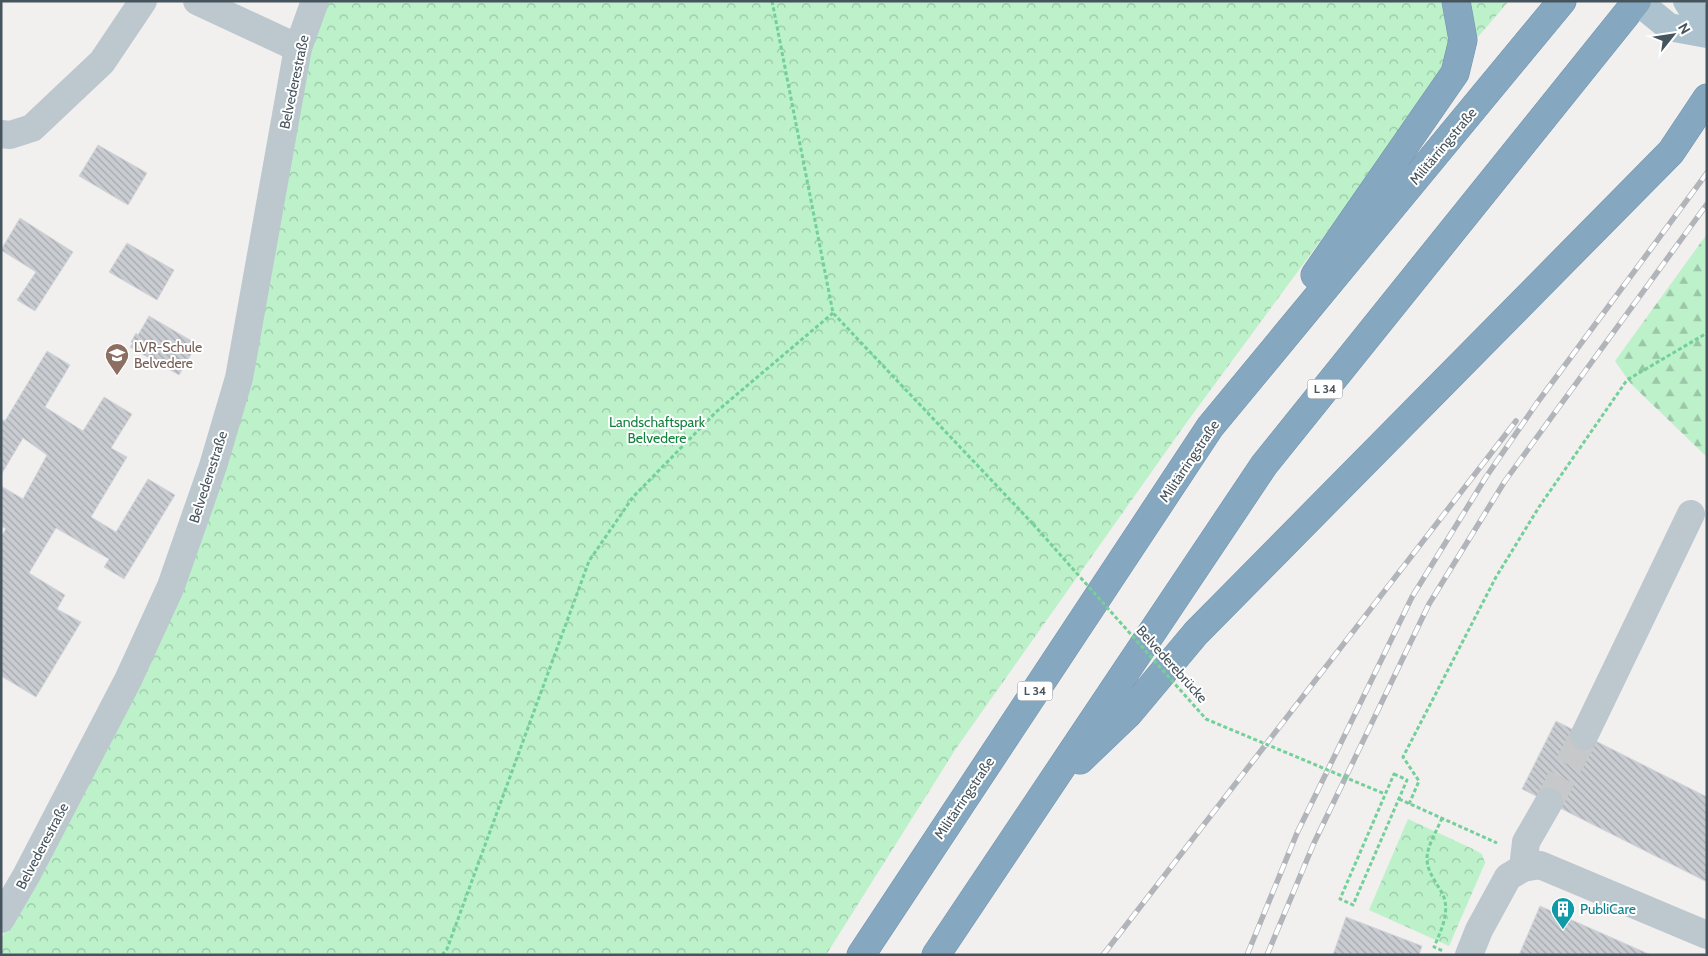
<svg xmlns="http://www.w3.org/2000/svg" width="1708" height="956" font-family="Cabin,sans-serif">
	<defs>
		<pattern id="forest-firs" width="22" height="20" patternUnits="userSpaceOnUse" patternTransform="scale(1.25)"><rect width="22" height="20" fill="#bcf1ca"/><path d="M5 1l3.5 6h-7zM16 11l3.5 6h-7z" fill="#9bc6a7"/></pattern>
		<pattern id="park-crowns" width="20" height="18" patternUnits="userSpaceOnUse" patternTransform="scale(1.25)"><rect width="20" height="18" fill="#bcf1ca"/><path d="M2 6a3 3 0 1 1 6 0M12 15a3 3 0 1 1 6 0" fill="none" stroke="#9bc6a7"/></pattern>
		<pattern id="building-back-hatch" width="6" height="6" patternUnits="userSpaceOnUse" patternTransform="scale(1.25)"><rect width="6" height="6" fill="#c9cdd2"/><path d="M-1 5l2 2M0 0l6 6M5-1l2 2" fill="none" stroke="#a5a9ae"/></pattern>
	</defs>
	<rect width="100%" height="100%" fill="#f2efef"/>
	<!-- forest -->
	<path fill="url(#forest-firs)" d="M1707,234V457L1631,384L1615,361Z"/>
	<!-- park -->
	<g fill="url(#park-crowns)">
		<path d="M301,1H1509L1430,92L1184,426L957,747L826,955H1V939L78,801L210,514Z"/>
		<path d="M1408,819L1473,849L1482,854L1485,863L1449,946L1369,910Z"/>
	</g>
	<!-- building -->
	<g fill="url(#building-back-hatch)" stroke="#d3d6db">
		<path d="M98,145L147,173L128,205L79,176Z"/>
		<path d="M20,218L73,252L35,311L17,300L36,272L1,250Z"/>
		<path d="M127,243L174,270L157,300L109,272Z"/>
		<path d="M149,316L197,344L179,375L130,347L133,343L131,342L136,333L138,335Z"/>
		<path d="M47,351L70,365L45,407L83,431L104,397L132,414L111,448L127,457L91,517L116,532L148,479L175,495L124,579L104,567L109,559L56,528L29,573L65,595L57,609L81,622L36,697L1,676V536L6,529L1,526V486L23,499L47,455L23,438L1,475V419L5,421Z"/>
		<path d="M1556,721L1707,797V882L1522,789Z"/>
		<path d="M1540,906L1651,955H1519Z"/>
		<path d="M1346,917L1422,946L1419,955H1333Z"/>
	</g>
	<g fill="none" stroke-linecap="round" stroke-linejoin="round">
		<!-- minor-tunnel -->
		<path stroke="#c7c8ca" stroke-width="28" stroke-dasharray="28 14" stroke-linecap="butt" d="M1549,802L1584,736"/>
		<!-- highway casing -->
		<g stroke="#7093ab" stroke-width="29">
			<g id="highway">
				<path d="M1315,275L1455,73L1463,40L1456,1"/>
				<path d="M1080,760L1129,713L1196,633L1671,152L1707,98"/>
				<path d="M861,955L1210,427L1562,1"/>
				<path d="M936,955L1264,465L1637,1"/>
			</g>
		</g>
		<!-- path -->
		<g stroke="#72d098" stroke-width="3" stroke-dasharray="4 2.5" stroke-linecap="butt">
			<path d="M772,1L833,313L1033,524"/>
			<path d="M1394,774L1407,780L1353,905L1340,899Z"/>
			<path d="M1399,799L1497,843"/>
			<path d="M1409,804L1419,781L1403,757L1496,577L1539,507L1627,380L1707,333"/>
			<path d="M1442,818C1437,831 1427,845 1427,859C1427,870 1434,879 1439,888C1453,907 1442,928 1434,947L1443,951"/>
			<path d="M442,955L447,949L589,561L633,497L716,412L833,313"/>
		</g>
		<!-- minor -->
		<g stroke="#bcc8ce" stroke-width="28">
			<path d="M197,1L298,48"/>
			<path d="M1,134L10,135L32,128L102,62L143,1"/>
			<path d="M1584,736L1691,514"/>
			<path d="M1523,868L1526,842L1549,802"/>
			<path d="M1,919L26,876L128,680L171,586L213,466L239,378L298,48L315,1"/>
			<path d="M1469,955L1479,930L1508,877L1523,868L1540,865L1707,935"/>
		</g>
		<!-- major -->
		<g stroke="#adc2cf" stroke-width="28">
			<path d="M1637,1L1669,27L1707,34"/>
			<path d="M1687,1L1707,31"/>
		</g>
		<!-- highway -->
		<use href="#highway" stroke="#85a8c0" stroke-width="28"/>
		<!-- rail casing -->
		<g stroke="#b1b5ba" stroke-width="5.5">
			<g id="rail">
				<path d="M1103,955L1516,421"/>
				<path d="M1247,955L1297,833L1412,597L1486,477L1537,403L1707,173"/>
				<path d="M1267,955L1314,843L1429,604L1505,481L1707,204"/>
			</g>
		</g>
		<!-- rail -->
		<use href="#rail" stroke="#fff" stroke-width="4" stroke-dasharray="11" stroke-linecap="butt"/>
		<!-- path-bridge -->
		<path stroke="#72d098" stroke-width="3" stroke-dasharray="4 2.5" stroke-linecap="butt" d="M1033,524L1206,719L1385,794"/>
	</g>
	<!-- icons -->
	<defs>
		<g id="school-pin" transform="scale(1.25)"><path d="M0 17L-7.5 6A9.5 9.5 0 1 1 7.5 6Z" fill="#8d6e63" stroke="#fff"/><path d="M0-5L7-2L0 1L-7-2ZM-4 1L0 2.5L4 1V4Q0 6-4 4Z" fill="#fff"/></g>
		<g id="building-pin" transform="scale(1.25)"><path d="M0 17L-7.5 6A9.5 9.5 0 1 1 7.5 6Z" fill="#0f9aa8" stroke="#fff"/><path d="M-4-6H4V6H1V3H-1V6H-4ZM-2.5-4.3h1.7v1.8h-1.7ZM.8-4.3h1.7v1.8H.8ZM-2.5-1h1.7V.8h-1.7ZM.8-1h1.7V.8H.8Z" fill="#fff"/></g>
	</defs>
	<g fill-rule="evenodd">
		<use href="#school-pin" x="117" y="355"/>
		<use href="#building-pin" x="1563" y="909"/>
	</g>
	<g text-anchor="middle" stroke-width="4" stroke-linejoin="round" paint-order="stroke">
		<!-- shield labels -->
		<g fill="#fff" stroke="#7e888e" stroke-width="1">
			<rect x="1307.5" y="379.5" width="35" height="19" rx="4"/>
			<rect x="1017.5" y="681.5" width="35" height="19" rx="4"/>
		</g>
		<g font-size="12" font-weight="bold" fill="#46555d">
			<text x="1325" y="393">L 34</text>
			<text x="1035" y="695">L 34</text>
		</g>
		<!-- street labels -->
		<g font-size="14" fill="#46555d" stroke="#fff">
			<text transform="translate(294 82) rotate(-78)" y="5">Belvederestraße</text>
			<text transform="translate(1443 146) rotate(-50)" y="5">Militärringstraße</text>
			<text transform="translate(1189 461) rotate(-56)" y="5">Militärringstraße</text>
			<text transform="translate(208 477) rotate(-72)" y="5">Belvederestraße</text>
			<text transform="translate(1172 664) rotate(48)" y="5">Belvederebrücke</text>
			<text transform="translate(964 798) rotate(-56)" y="5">Militärringstraße</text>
			<text transform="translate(42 846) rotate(-62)" y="5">Belvederestraße</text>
		</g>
		<!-- education labels -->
		<g font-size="14" fill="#785e54" stroke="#fff" text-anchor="start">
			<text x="134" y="352">LVR-Schule<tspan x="134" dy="16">Belvedere</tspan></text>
		</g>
		<!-- park labels -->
		<g font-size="14" fill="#14823f" stroke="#fff">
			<text x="657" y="427">Landschaftspark<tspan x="657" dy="16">Belvedere</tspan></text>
		</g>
		<!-- culture labels -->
		<g font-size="14" fill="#0d838f" stroke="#fff" text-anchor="start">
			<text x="1580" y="914">PubliCare</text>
		</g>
	</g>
	<!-- border -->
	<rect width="1708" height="956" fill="none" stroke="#46555d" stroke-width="5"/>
	<!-- north arrow -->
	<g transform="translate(1673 35) rotate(60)" stroke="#ffffff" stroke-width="4" paint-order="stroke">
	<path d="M0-4L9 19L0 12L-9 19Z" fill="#46555d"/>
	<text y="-8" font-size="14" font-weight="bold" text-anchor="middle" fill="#46555d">N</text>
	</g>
</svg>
